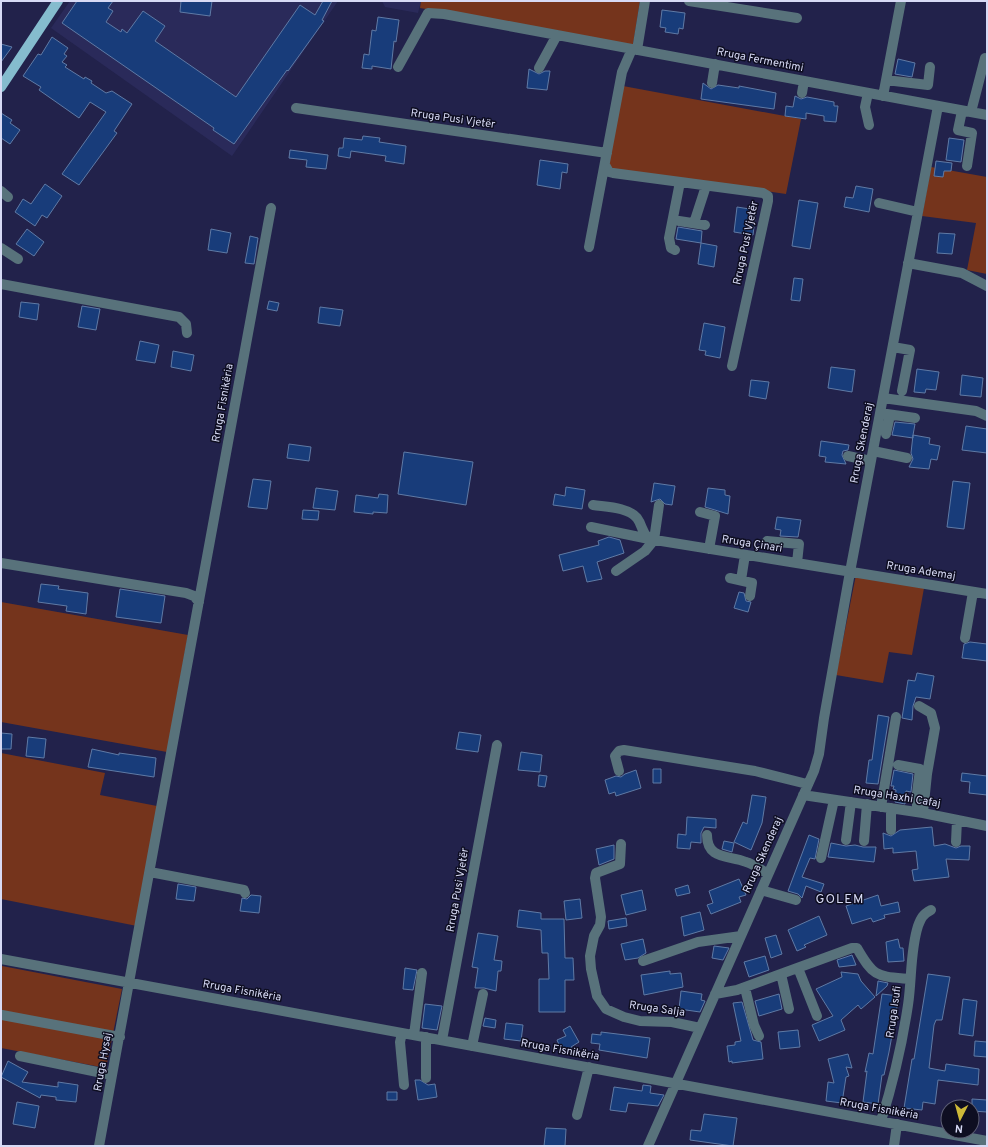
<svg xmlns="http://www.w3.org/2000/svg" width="988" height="1147" font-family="Overpass,sans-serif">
<rect width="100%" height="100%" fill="#22224b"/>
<path fill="#2a2a5a" d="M70,1H338L232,156L51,28Z
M382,1H421L418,13L385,7Z"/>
<path fill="#75341c" d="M421,1H640L633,45L420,8Z
M623,86L801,119L786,194L617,170L610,167L609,163Z
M931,167L987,177V274L967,270L976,223L922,216Z
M856,575L924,588L912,655L889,652L883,683L836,675Z
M1,602L188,635L167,752L1,722Z
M1,753L105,773L100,795L157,806L137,926L1,899Z
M2,966L122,989L106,1068L1,1048Z"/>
<path fill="#183c7a" stroke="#5f7aa5" d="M77,1H113L108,8L113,11L106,22L121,32L122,29L127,33L143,11L165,26L155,41L236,97L300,5L315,15L323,1H332L322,20L324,21L288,71L287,70L234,144L213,130L214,128L62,23Z
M181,1H212L210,16L180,12Z
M662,10L685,13L683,29L679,28L678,34L665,32L666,28L660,27Z
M378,17L399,20L396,42L394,41L391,69L372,66V69L362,68L364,54L369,55L372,30L376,31Z
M52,37L68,48L64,54L67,56L62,62L67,65L65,67L84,79L85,77L92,81L91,83L106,93L112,91L132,104L114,131L117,133L79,185L62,174L106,112L90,102L79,118L39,90L41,87L23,76L38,54L41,55Z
M1,44L12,47L1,62Z
M898,59L915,63L912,77L895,74Z
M529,69L539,74L545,71H550L547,90L527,88Z
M703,83L711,89L718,85L739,88V86L776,93L774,109L701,99Z
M795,96L801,99L807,97L834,102V106H838L836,122L824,121V116L806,113V119L785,116L786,106L793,107Z
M1,113L12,120L10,123L20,130L10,144L1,138Z
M363,136L380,138L379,142L406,146L404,164L385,161L386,156L351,151L350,158L338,156L339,148H343L344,138L362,140Z
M949,138L964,140L961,162L946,160Z
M290,150L328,155L326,169L306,167L307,160L289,158Z
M540,160L568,164L567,173L562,172L560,189L537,185Z
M936,161L952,163L951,171H944L943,177L934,176Z
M45,184L62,196L47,218L42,215L35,226L15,212L23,199L31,204Z
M856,186L873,189L869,212L844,207L846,197L853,198Z
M799,200L818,203L810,249L792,246Z
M737,207L756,210L753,235L734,232Z
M678,227L702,231L701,243L676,239Z
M27,229L44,242L34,256L16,244Z
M211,229L231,233L227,253L208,250Z
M939,233L955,234L952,254L937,253Z
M250,236L258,238L254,264L245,263Z
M701,243L717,246L714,267L698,264Z
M794,278L803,279L800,301L791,300Z
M269,301L279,303L277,311L267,309Z
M21,302L39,304L37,320L19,317Z
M82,306L100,309L96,330L78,327Z
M320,307L343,310L340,326L318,323Z
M704,323L725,327L720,358L705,355L706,351L699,350Z
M140,341L159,345L155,363L136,360Z
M173,351L194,355L191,371L171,367Z
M831,367L855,370L852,392L828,388Z
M917,369L939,372L936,390L926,389L925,393L914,392Z
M962,375L983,378L981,397L960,395Z
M751,380L769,382L766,399L749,396Z
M895,422L915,424L913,435L930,438L929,444L940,446L937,460L931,459L929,469L909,467L913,459L911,453L913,435V438L892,435Z
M966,426L987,429V453L962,450Z
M821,441L849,445L848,450L843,451L842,455L846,464L825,462L826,457L819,456Z
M289,444L311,447L309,461L287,458Z
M404,452L473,462L466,505L398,494Z
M253,479L271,481L267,509L248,507Z
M953,481L970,483L964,529L947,527Z
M654,483L675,486L672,505L665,504L660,499L651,502Z
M566,487L585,490L582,509L553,505L555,494L565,496Z
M316,488L338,491L335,510L313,508Z
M708,488L725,490V495L730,496L728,514L705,507Z
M379,494L388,495L387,513L373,512V514L354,512L356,495L378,498Z
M303,510L319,511L318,520L302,519Z
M777,517L801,520L798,537L780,536L781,530L775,529Z
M609,537L620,540L624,553L597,562L602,579L587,582L583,566L563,571L559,555L599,545L598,541Z
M41,584L59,586L58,589L88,593L86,614L66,611L67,606L38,602Z
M120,589L165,596L161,623L116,617Z
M739,592L744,593L746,601L751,602L748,612L734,608Z
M970,642L987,644V661L962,658L964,644Z
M917,673L934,676L930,699L916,697L913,706L912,720L902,718L908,680L915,681Z
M878,715L889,717L878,784L866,783L869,760H872Z
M459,732L481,735L478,752L456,749Z
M1,733L12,734L11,749H1Z
M28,737L46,739L44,758L26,756Z
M92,749L119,755V753L156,758L154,777L88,767Z
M521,752L542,755L540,772L518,770Z
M653,769H661V783H653Z
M636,770L641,788L616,796L615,792L609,794L605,780L616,776L621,777L625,774Z
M894,770L913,774L911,792L906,791L905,804L895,802L896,790L893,789L894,786H891Z
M962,773L987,776V795L969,793L970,782L961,781Z
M539,775L547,776L545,787L538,786Z
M752,795L766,797L762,823L751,850L734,842L743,822L747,824Z
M687,817L716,819V828L704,827L701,833V843L691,842L690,849L677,848L678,834L686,835Z
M932,827L934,846L945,844L956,848L961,846H970L969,860L946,859L949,877L914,881L912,870L918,869L916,851L893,853V848L884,849L883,833L891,836L900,830Z
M809,835L819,839L815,859L810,858L802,877L824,884L821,892L806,886L802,898L798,894L788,891Z
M724,841L734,843L732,852L722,849Z
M831,843L846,846L855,845L863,847H876L874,862L828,857Z
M614,845V859L599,865L596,849Z
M739,879L746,895L739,897L741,902L711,914L707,905L713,903L709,891Z
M178,884L196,887L194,901L176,899Z
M688,885L690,893L677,896L675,889Z
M642,890L646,910L626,915L621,895Z
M251,895L261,896L259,913L240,911L242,898L247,899Z
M878,895L881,906L898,902L900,912L884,915L885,918L873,922L871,918L852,924L846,906Z
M580,899L582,918L566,920L564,901Z
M519,910L541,913V919H564L565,958H573L574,980H565V1012H539V979H549L548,953H542L541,930L517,927Z
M700,912L704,930L684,936L681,917Z
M819,916L827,935L804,945L806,947L797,951L788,930Z
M626,918L627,926L609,929L608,921Z
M478,933L498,936L494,960L502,961L501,971H498L496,991L484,988H475L478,968L472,967Z
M776,935L782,954L771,958L765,938Z
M643,939L646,953L638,958L625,960L621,944Z
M898,939L900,948H903L904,961L888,962L886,942Z
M714,946L729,948L723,960L712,958Z
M852,955L856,965L839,967L837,960Z
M765,956L769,970L749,977L744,962Z
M405,968L417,970L413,990L403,989Z
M670,971V974L681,973L683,987L644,995L641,975Z
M841,972L858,974L861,981L875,997L861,1009L858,1005L841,1020L845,1030L819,1041L812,1025L833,1016L816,989L842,977Z
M928,974L950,977L942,1020H936L934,1025L929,1068L945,1071L946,1064L979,1069L978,1085L938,1080L935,1104L923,1102L922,1110L904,1108L912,1059H914Z
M878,981L888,983L887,986L876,996Z
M681,991L702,994L701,1000L705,1001L700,1012L679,1009Z
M779,994L782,1009L759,1016L755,1001Z
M882,994L899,996L889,1052L884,1075H882L878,1104L863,1102L867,1071L865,1072L869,1053L873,1054Z
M963,999L977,1001L973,1036L959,1034Z
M742,1002L753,1040L761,1042L763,1059L732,1063V1061L729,1062L727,1046L735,1045V1042L741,1041L733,1003Z
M425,1004L442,1006L437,1030L422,1028Z
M485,1018L496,1020L495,1028L483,1026Z
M506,1023L523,1025L521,1041L504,1039Z
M570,1026L579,1042L571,1047L572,1051L563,1054L557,1040L566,1036L563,1030Z
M798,1030L800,1047L780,1049L778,1032Z
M601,1032L650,1038L647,1058L599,1050L600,1044L591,1043L592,1034L601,1035Z
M975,1041L987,1042V1057L974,1056Z
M848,1054L852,1068L846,1067L849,1076L846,1077L842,1103L826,1101L828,1082L834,1083L828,1059Z
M8,1061L28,1072L22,1082L58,1087V1082L78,1085L76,1102L56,1100V1097L41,1095L40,1098L1,1077Z
M415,1080H420L428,1085L435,1084L437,1097L418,1100Z
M643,1085L651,1086L650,1093L664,1095L658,1106L628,1103L626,1112L610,1110L614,1087L642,1091Z
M387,1092H397V1100H387Z
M972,1099L987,1100V1112L972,1111Z
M17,1102L39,1106L35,1128L13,1124Z
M704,1114L737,1118L733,1146L690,1140L691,1130L701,1131Z
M546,1128L566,1129L565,1146H544Z"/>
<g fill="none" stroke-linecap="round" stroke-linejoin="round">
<path stroke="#58727b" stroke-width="10" d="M689,1L797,18
M637,50L645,1
M398,67L428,13L444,14L987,115
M539,68L557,35
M886,80L928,85L930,67
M712,83L715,64
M802,93L804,81
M868,93L865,107L869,125
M883,96L901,1
M296,108L607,153
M962,111L958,130L972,133L967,166
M971,112L985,58
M605,165L609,172L613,173L763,193L768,196V201L732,366
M1,191L8,197
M879,203L918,212
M679,221L705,225
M694,223L706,186
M589,247L622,72L632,49
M1,248L18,259
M675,250L671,248L669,238L680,182
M908,263L962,273L987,286
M1,284L179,317L186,324L187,333
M893,347L910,350L902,391
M883,398L976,411L987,416
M880,413L915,418
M886,434L890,415
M873,451L907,458
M848,456L871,461
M593,505C606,507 628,507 637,518C643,526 640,530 649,539
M700,512L715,516L709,549
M591,527L649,539L987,594
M767,541L799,544L797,563
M1,563L186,593L194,596L199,602
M616,571L645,551L654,540L659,505
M730,578L752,583L750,596
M741,580L745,555
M965,638L973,592
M919,706L931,713L935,728L927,774L923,813
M898,765L920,769L917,793V812
M619,771L615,756L619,751L624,750L755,771L807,784
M803,795L923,813L987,826
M881,807L896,717
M891,808V830
M707,835C707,860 729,855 746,862C754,864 761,870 768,874
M846,840L851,802
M864,841L867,804
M956,842L957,820
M621,844L620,864L596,873L595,878L601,917L600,925L594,936L590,956L591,969L597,996L606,1009L624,1017L640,1021L672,1022L700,1028
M821,858L834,800
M150,872L244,890L245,893
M761,890L796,900
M1,959L987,1141
M643,961L698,942L741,936
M798,968L817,1016
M781,974L789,1009
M745,988L754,1025L759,1036
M715,994L737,990L852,948H857C874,978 877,976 910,979
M2,1015L120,1037
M402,1033L400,1042L404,1085
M414,1035L422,973
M426,1037V1078
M442,1040L497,745
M472,1046L483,994
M20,1056L112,1075
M577,1115L589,1067
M881,1121C893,1083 902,1045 908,1005C912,979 910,951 918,926C921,918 923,914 931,910
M99,1146L271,208
M648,1146L814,771L819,754L824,718L850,572L938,106
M894,1146L897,1124"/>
<path stroke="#85bcce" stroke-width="10" d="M1,87L58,1"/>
</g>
<g text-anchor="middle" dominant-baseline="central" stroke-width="3" stroke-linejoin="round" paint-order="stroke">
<g font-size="11" fill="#d7daf5" stroke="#0e0e21">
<text transform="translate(760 60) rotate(11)">Rruga Fermentimi</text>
<text transform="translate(453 119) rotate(8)">Rruga Pusi Vjetër</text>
<text transform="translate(746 243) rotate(-78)">Rruga Pusi Vjetër</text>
<text transform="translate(223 403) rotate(-80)">Rruga Fisnikëria</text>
<text transform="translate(862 443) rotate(-79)">Rruga Skenderaj</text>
<text transform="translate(752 544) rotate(9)">Rruga Çinari</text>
<text transform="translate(921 571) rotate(9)">Rruga Ademaj</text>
<text transform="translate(897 797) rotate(9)">Rruga Haxhi Cafaj</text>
<text transform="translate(763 855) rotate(-66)">Rruga Skenderaj</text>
<text transform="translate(458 890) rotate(-80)">Rruga Pusi Vjetër</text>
<text transform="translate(242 991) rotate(10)">Rruga Fisnikëria</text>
<text transform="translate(657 1009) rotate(8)">Rruga Salja</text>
<text transform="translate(894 1012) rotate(-82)">Rruga Isufi</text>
<text transform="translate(560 1050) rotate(10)">Rruga Fisnikëria</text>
<text transform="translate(103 1062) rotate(-80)">Rruga Hysaj</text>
<text transform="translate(879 1109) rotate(10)">Rruga Fisnikëria</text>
</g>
<g font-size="13" letter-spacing="1" fill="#d7daf5" stroke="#0e0e21">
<text x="840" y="900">GOLEM</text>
</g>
</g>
<rect width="988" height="1147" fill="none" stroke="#d7daf5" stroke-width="4"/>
<g transform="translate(960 1119) rotate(186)"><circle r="19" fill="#0e0e21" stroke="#5e6076"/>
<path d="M0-3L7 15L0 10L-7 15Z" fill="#cdb938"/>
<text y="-6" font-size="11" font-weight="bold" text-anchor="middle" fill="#d7daf5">N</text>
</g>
</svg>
